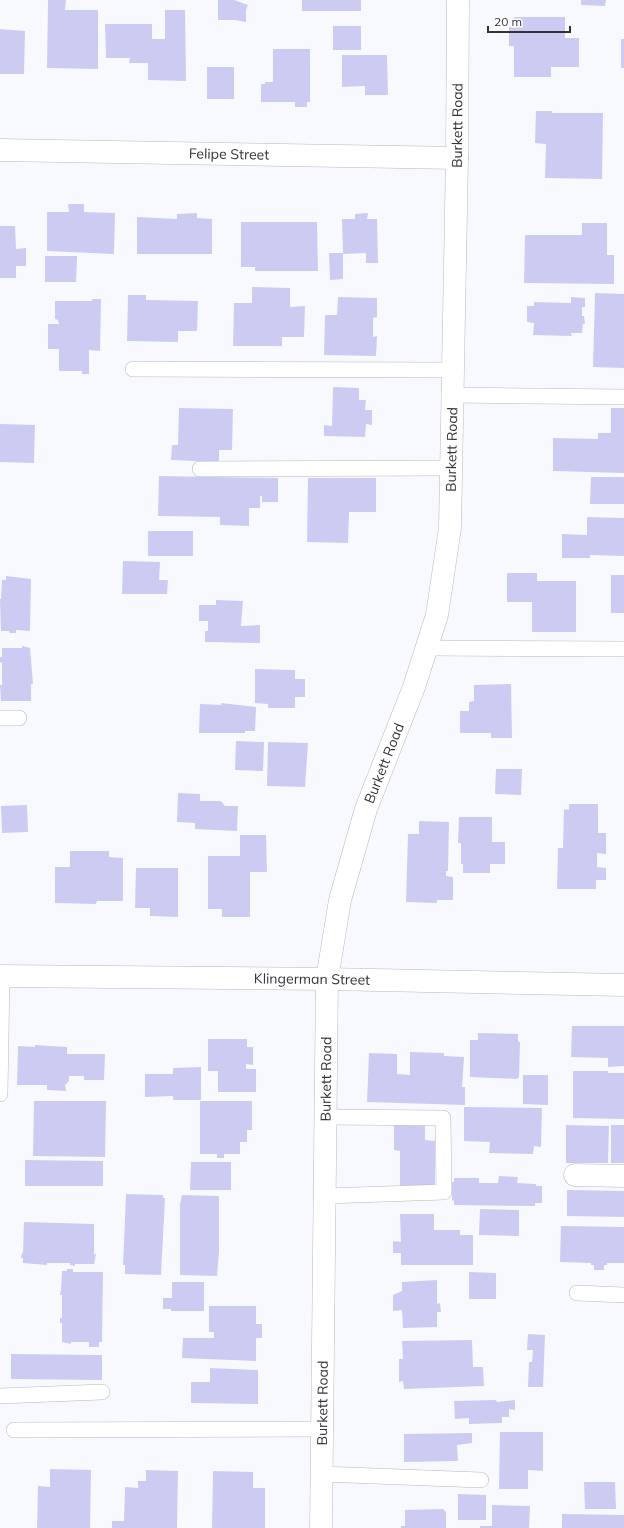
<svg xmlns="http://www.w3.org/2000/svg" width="624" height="1528" font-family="Mulish,sans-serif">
<rect width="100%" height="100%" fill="#f8f9fe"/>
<path fill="#ccccf2" d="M48,0H66L65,10H98V69L47,68Z
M218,0H234L248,5L246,10V22L235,20H218Z
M302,0H361V11H302Z
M581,0H606L605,6L581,5Z
M165,10H185L186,81L148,80V63H129L130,58H106L105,24H152V39H165Z
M514,17H565V38H579V67H551V77H514V46H509V27H514Z
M333,26H361V50H333Z
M0,29L25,31L24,74H0Z
M621,39H624V68H621Z
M273,49H310V102H307V107H295V102H261V84H265V82H273Z
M342,55H387L388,95H365V86L342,87Z
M207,67H234V99H207Z
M536,111H552V113H603L602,179L545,178L546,144L535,143Z
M68,204H84V212L115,213L114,254L47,251V212H69Z
M197,213V218L212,219V254H137V217L177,219V214Z
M368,213L367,219H377L378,263H366V253L343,254V279L330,280L329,253H343L342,219H355V214Z
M241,222H317L318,271H255V267H241Z
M582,223H607V255H614V284L524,283L525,235H582Z
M0,226H15L16,249L26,248V266H16V278H0Z
M45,256H77L76,282H45Z
M252,287L290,288V307L305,306L304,337H282V346H233L234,303H252Z
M595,293L624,294V368L593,367Z
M128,295H146V300L198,301L197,331H178V342L127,341Z
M338,297L377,298V317L373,318V337L377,336L376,356L324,355L325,315H337Z
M571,297L585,298V307H582V316H584L585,324H583L582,333H571L572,336L533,335L534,323L527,322V306H534V302L571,303Z
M92,299H101L100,351L89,350V374H82V371H59V349H48V324H59L58,320L55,319V301H92Z
M333,387L359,388V400H366L365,410H372V425L366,424L365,437L324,436V425L332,426Z
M179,408L233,409L232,450H219V462L171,460L172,445H178Z
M611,408H624V473L553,471V438L598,439V433H611Z
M0,424L35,425L34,463L0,462Z
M159,476L278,478V502H262V496H260V508H249V526L220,525V517L158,516Z
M591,477H624V504H590Z
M308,478H376V512H349L348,543L307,542Z
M587,517L624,518V556L590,555V558H562V534L587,535Z
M148,531H193V556H148Z
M123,561L160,562L159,580H168L167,594H122Z
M507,573H537V581H576V632H532V602H507Z
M611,575H624V613H611Z
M6,576L31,579L30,631L16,630V633H10L9,631H1L0,599H1L2,580H6Z
M216,600L243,601L241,626L260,625V643L205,642V631H208V621H199V605H216Z
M22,646L30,648L33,684H31V701H1L0,685H2V663L0,662V657H2V648H22Z
M255,669L295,670V679H305V697H295V708H268V704L255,703Z
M511,684L512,738H491V733H460V711H469V702L474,701V685Z
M221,703L256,707L255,731H245V733H199L200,704L221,705Z
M236,741L264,742L263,771L235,770Z
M268,742L308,743L305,787L267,786Z
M496,769H522L521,795L495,794Z
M178,793L200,794V801H221L225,806H238L237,831L195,829V823L177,822Z
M569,804H598V833H606V854L597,853V867L606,868V880H596V889H557L558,848H563L564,809L569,810Z
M27,805L28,832L2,833L1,806Z
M459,817H492V842H505V864H490V873H463V864H461V843H458Z
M419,821L449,822L448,871H446V876L453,877V900H437V903L406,902L408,834H419Z
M240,835H266L267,872H250V917H222V909H208V856H240Z
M70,851H109V857L123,858V901H97L96,904L55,903V867H70Z
M136,868H178V917L150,916V908H135Z
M572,1026H624V1066L608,1067V1058L571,1057Z
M478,1033L518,1034V1042H520L519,1077L517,1079L470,1077V1040H478Z
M208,1039H247V1047H253V1065L246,1064V1069H256V1092H218V1071H208Z
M35,1045L67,1047V1054H105L104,1080H84V1076H69V1081L65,1085L66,1091L47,1090V1085H17L18,1046L35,1047Z
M410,1052L444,1053V1056L464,1057L462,1087H465V1105L367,1102L369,1053L397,1054V1074L410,1075Z
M201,1067V1100H173V1096L145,1097V1074H173V1068Z
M573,1071H608V1073H624V1119L573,1118Z
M523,1075H548V1105L523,1104Z
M34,1101H106L105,1157L33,1156Z
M200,1101H252V1130H247V1142H240V1154H224V1158H217V1154H200Z
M464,1107L542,1108L541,1147L534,1146L533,1154L489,1153L490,1142L464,1141Z
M394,1124H425V1140L435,1141V1187L400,1186V1151L394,1150Z
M566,1125L609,1126L608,1163H566Z
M611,1125H624V1163H611Z
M25,1160L103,1161V1186H25Z
M191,1162H231V1190H190Z
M499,1176L518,1177L517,1183L536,1184V1186H542V1203H535V1206L454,1205V1200L452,1201V1182H454V1178H479V1183H498Z
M567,1190L624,1191V1217L567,1216Z
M126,1194L163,1195V1198H165L161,1275L125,1274V1265H123Z
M182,1195L219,1196V1252L217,1276L180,1275V1204Z
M480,1209L519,1210V1236L479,1235Z
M400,1214H434V1230H460V1235H473V1265H401V1253H393V1241L401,1242Z
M24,1222L94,1224V1254H96L94,1264H75V1266L70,1265V1263H47V1265L23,1263V1258H21L22,1253H23Z
M561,1226L624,1227V1263H607V1265H604V1270H594V1265H591V1263L560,1262Z
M67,1269H73V1272H103L102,1342H99V1347H89V1342H71V1344L62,1342V1323H60V1318H62V1295H60L61,1289L62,1271H67Z
M469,1272L496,1273V1299H469Z
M437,1280V1304L440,1303L441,1312H437V1327L403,1328L402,1310L393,1311V1295L402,1291V1282Z
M172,1282H204V1311H171V1309H163V1298H172Z
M209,1306H256V1324H262V1338H256V1361L182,1358L183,1338H214V1332H209Z
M528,1334L545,1335L543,1387H528L529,1362H532L533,1350H527Z
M472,1340L473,1367H483L484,1386L404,1389L403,1381L399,1382V1359H403L402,1341Z
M11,1354L102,1355V1380L11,1379Z
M210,1368L258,1370V1404L191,1403V1382H210Z
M496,1400L497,1402L515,1400V1410L509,1409V1417H502V1423L469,1424V1418L455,1419L454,1401Z
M500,1432H543V1471L528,1470V1489H499Z
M472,1433V1443L457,1445L458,1461L404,1462V1434Z
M50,1469L91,1470L90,1528H37L38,1486L50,1487Z
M146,1470L178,1471L177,1528H112V1521H124L125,1487L138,1488V1481H146Z
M213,1471L253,1472V1488H265V1528H212Z
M584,1482H615L616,1509H585Z
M458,1494L486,1495V1520H458Z
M492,1505L530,1506L529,1528H480V1526H492Z
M443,1509L446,1512V1528H401V1526H405V1510Z
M562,1514L624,1515V1528H562Z"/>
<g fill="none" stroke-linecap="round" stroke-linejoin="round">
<defs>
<path id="lane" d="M133,369L453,370
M452,395L624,397
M200,469L451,468
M427,648L624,649
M0,718H19
M0,1094L2,976
M325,1196L444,1192L443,1118L326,1117
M577,1293L624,1295
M0,1396L102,1392
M14,1430L322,1429
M321,1474L481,1480"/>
<g id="street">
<path id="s1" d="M0,150L457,158"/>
<path id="s2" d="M0,976L327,979L624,985"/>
<path d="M575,1175L624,1176"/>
<path id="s3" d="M321,1528L327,979L340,900L366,809L414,687L437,615L450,528L457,158L458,0"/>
</g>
</defs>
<use href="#lane" stroke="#b8b9c0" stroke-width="16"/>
<use href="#street" stroke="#b8b9c0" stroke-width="23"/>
<use href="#lane" stroke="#fff" stroke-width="15"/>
<use href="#street" stroke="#fff" stroke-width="22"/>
</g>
<g text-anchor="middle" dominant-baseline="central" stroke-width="3.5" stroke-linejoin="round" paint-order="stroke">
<g font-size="14" fill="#333336" stroke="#fff">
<text stroke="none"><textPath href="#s3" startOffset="1421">Burkett Road</textPath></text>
<text stroke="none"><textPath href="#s1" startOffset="229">Felipe Street</textPath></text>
<text stroke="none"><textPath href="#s3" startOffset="1097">Burkett Road</textPath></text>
<text stroke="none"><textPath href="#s3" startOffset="773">Burkett Road</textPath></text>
<text stroke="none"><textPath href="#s2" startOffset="312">Klingerman Street</textPath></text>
<text stroke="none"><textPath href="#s3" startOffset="449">Burkett Road</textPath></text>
<text stroke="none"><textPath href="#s3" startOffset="125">Burkett Road</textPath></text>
</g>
</g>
<path d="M488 26v6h82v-6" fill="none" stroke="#333336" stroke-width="2"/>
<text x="494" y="26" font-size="12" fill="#333336" stroke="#ffffff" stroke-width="3" paint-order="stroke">20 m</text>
</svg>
